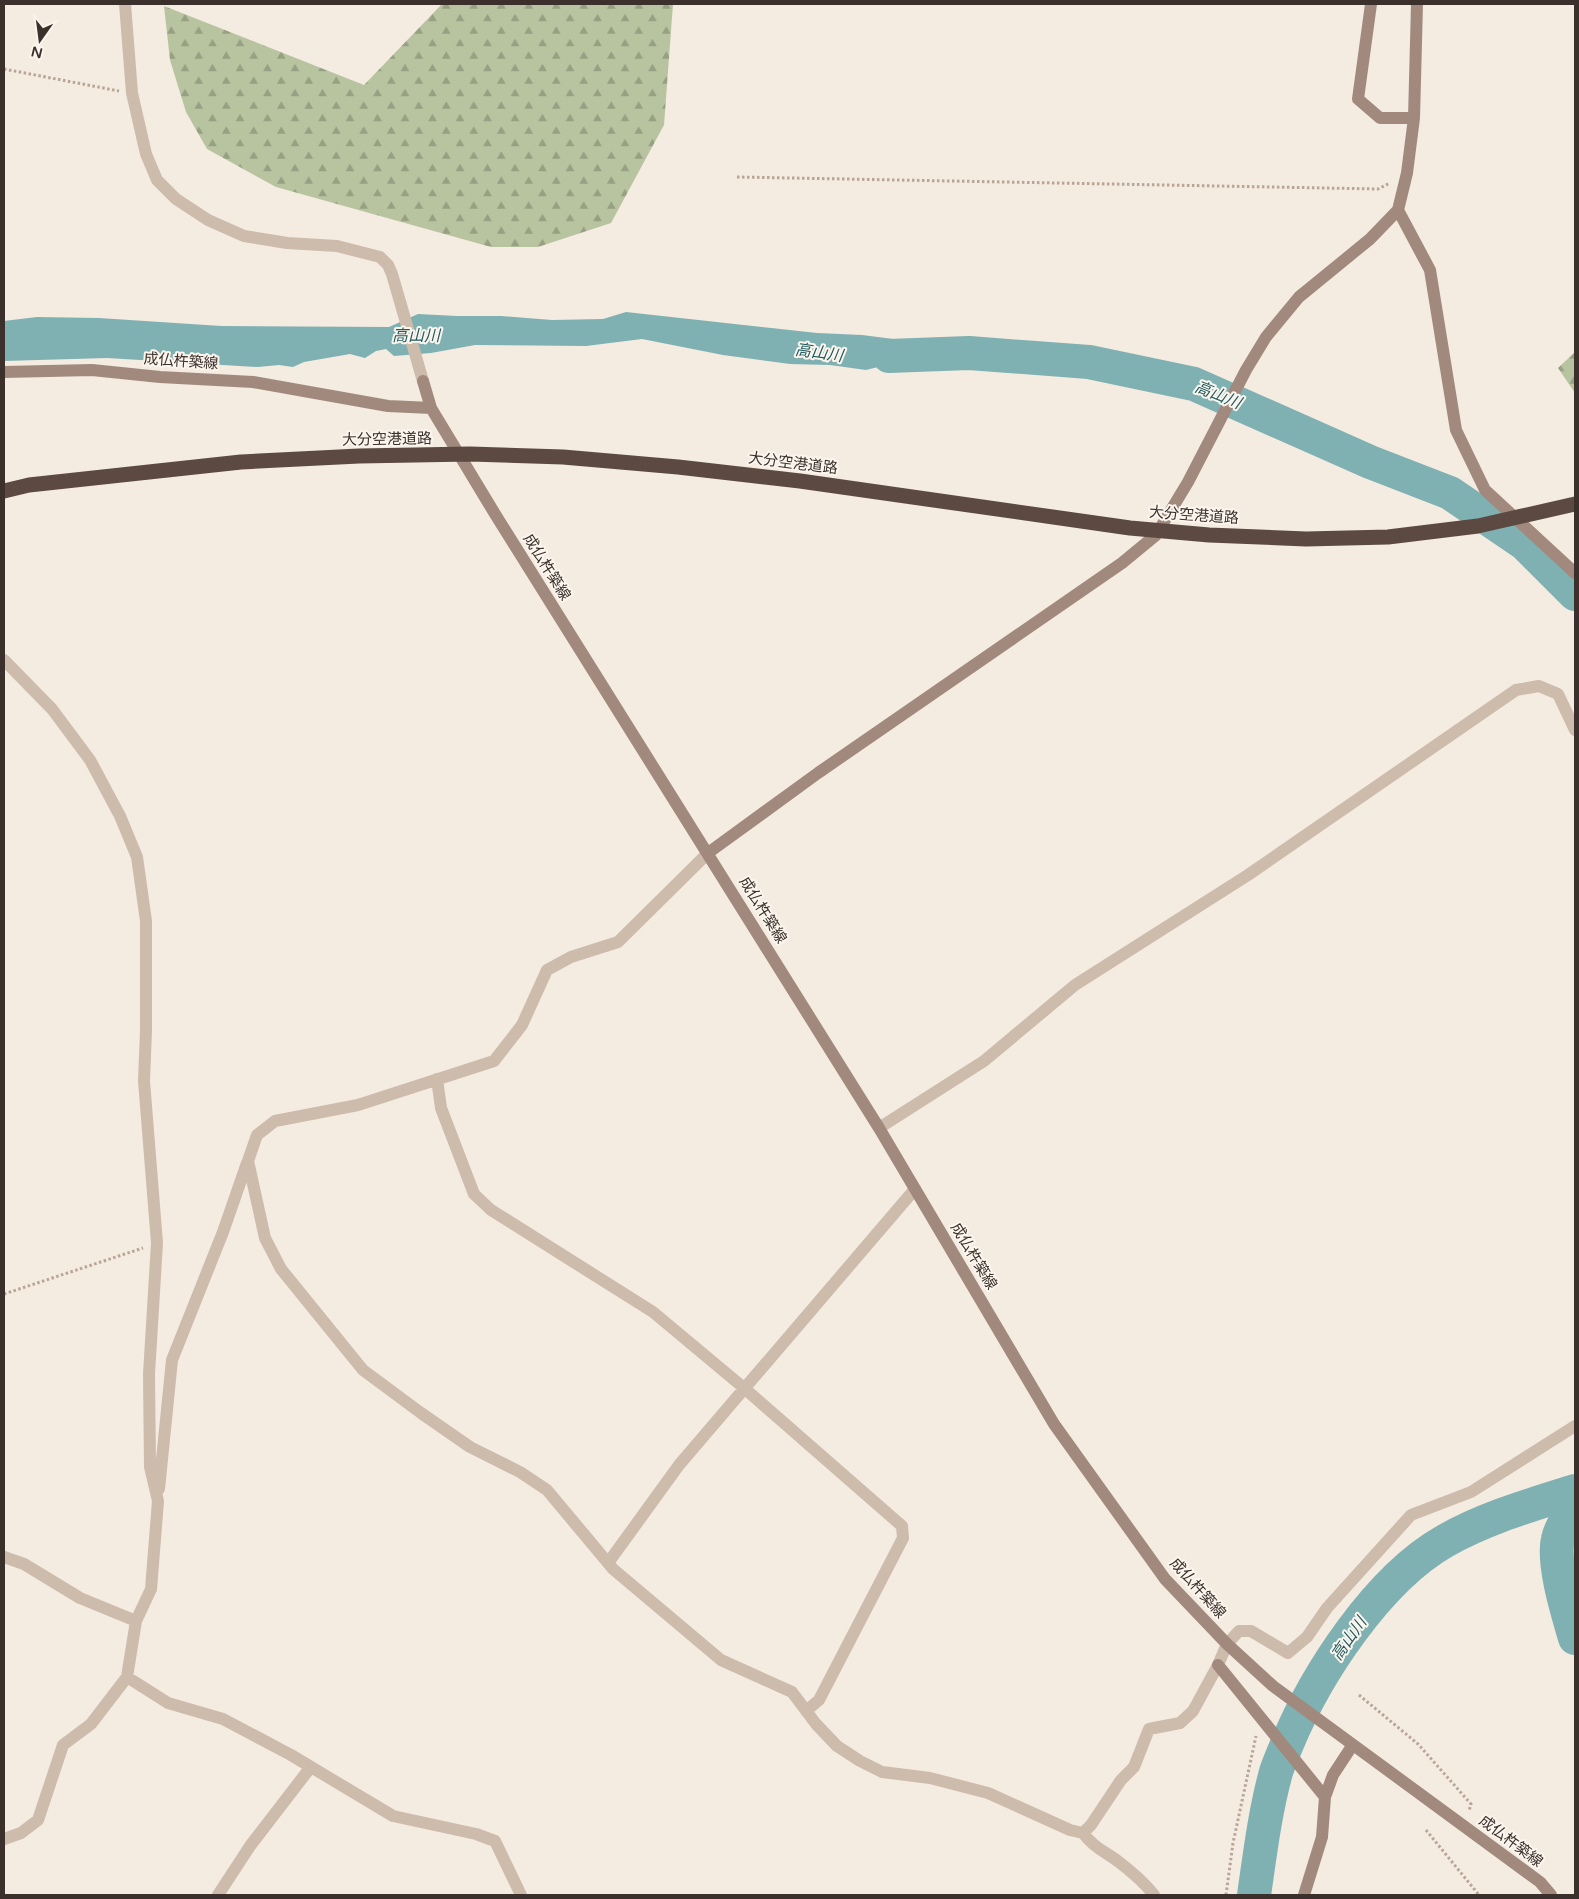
<svg xmlns="http://www.w3.org/2000/svg" width="1579" height="1899" font-family="'Varela Round','Noto Sans JP',sans-serif">
<defs>
<pattern id="forest-firs" width="22" height="20" patternUnits="userSpaceOnUse" patternTransform="scale(1.25)"><rect width="22" height="20" fill="#b8c4a0"/><path d="M5 1l3.5 6h-7zM16 11l3.5 6h-7z" fill="#97a083"/></pattern>
</defs>
<rect width="100%" height="100%" fill="#f4ebe1"/>
<path fill="url(#forest-firs)" d="M442,4H673L664,125L611,223L538,247H491L276,187L207,149L186,112L170,60L164,6L364,85Z
M1575,352V393L1558,368Z"/>
<path fill="#7fb0b2" d="M626,312L817,333L862,335L917,342L957,352L925,355L866,370L830,365L790,364L723,355L642,339L586,346L475,345L431,353L394,356L386,349L376,351L365,358L350,354L304,362L293,367L279,365L258,367L107,358L4,361V321L37,317L99,318L221,326L389,327L418,314L457,316H501L552,320L603,319Z"/>
<g fill="none" stroke-linecap="round" stroke-linejoin="round">
<path stroke="#7fb0b2" stroke-width="34" d="M889,356L969,353L1089,362L1194,384L1370,462L1450,493L1525,544L1575,594
M1575,1505C1570,1515 1560,1528 1558,1539C1552,1563 1568,1614 1575,1638
M1254,1895C1260,1854 1265,1812 1276,1772C1279,1763 1283,1754 1287,1744C1316,1674 1378,1579 1445,1541C1485,1518 1531,1505 1575,1491"/>
<path stroke="#b9a596" stroke-width="3" stroke-dasharray="2.5 2.5" stroke-linecap="butt" d="M4,69L119,91
M737,177L1378,189L1390,183
M4,1294L143,1248
M1359,1695L1418,1744L1471,1804L1469,1811
M1426,1830L1479,1895
M1226,1895L1233,1843L1256,1736"/>
<path stroke="#cdbbac" stroke-width="12" d="M125,4L132,93L146,154L157,180L176,199L208,220L244,236L287,243L337,246L380,257L388,265L392,274L423,381
M4,660L52,709L90,760L120,816L137,857L146,921V1030L144,1081L157,1243L149,1374L150,1467L158,1501L151,1589L136,1621L127,1677L91,1724L63,1745L38,1820L21,1833L4,1839
M708,853L618,942L571,957L547,970L522,1025L494,1061L358,1105L275,1121L257,1135L248,1161L265,1238L281,1269L363,1370L421,1413L470,1447L520,1472L547,1490L613,1569L721,1660L792,1692L816,1724L837,1746L860,1761L882,1772L930,1778L988,1793L1070,1830L1083,1833L1091,1825L1121,1780L1134,1767L1149,1729L1180,1723L1193,1711L1218,1665L1227,1644L1239,1631H1251L1288,1653L1307,1637L1327,1608L1411,1515L1471,1492L1575,1426
M437,1079L441,1108L474,1194L491,1210L653,1312L744,1388L902,1526L903,1538L819,1700L806,1711
M879,1128L984,1061L1075,985L1248,875L1516,690L1539,686L1558,694L1575,730
M159,1489L172,1360L223,1232L247,1163
M4,1557L24,1564L80,1598L136,1621
M608,1563L679,1465L915,1189
M127,1677L168,1703L223,1719L291,1755L393,1816L476,1834L495,1841L521,1895
M1083,1833C1093,1847 1106,1852 1119,1862C1132,1872 1144,1882 1154,1895
M218,1895L250,1846L310,1768"/>
<path stroke="#a18a7d" stroke-width="12" d="M1371,4L1358,99L1380,118H1414
M1398,210L1430,270L1456,430L1485,490L1575,573
M4,372L92,370L160,377L253,382L388,406L431,408
M423,381L431,408L495,514L879,1128L1054,1424L1165,1579L1227,1644L1273,1686L1540,1882L1551,1895
M708,853L818,773L1122,563L1156,535L1188,482L1246,370L1266,337L1299,297L1370,239L1398,210L1407,173L1414,118L1417,4
M1218,1665L1325,1797
M1304,1895L1322,1837L1325,1797L1333,1775L1352,1746"/>
<path stroke="#5c4a42" stroke-width="15" d="M4,491L29,485L241,462L359,456L470,454L563,457L678,467L800,481L1130,528L1209,535L1306,539L1388,537L1478,526L1575,504"/>
</g>
<g text-anchor="middle" dominant-baseline="central" stroke-width="4" stroke-linejoin="round" paint-order="stroke">
<g font-size="15" fill="#3b302b" stroke="#fbf5ee">
<text transform="translate(181 361) rotate(4)">成仏杵築線</text>
<text transform="translate(387 439) rotate(-1)">大分空港道路</text>
<text transform="translate(793 463) rotate(7)">大分空港道路</text>
<text transform="translate(1194 515) rotate(4)">大分空港道路</text>
<text transform="translate(547 567) rotate(58)">成仏杵築線</text>
<text transform="translate(763 910) rotate(58)">成仏杵築線</text>
<text transform="translate(974 1256) rotate(59)">成仏杵築線</text>
<text transform="translate(1198 1588) rotate(48)">成仏杵築線</text>
<text transform="translate(1511 1841) rotate(37)">成仏杵築線</text>
</g>
<g font-size="16" font-style="italic" fill="#1f5a5e" stroke="#fbf5ee">
<text x="416" y="336">高山川</text>
<text transform="translate(819 353) rotate(8)">高山川</text>
<text transform="translate(1218 395) rotate(22)">高山川</text>
<text transform="translate(1349 1639) rotate(-55)">高山川</text>
</g>
</g>
<rect width="1579" height="1899" fill="none" stroke="#3b302b" stroke-width="10"/>
<g transform="translate(40 40) rotate(194)" stroke="#fbf5ee" stroke-width="4" paint-order="stroke">
<path d="M0-4L9 19L0 12L-9 19Z" fill="#3b302b"/>
<text y="-8" font-size="14" font-weight="bold" text-anchor="middle" fill="#3b302b">N</text>
</g>
</svg>
